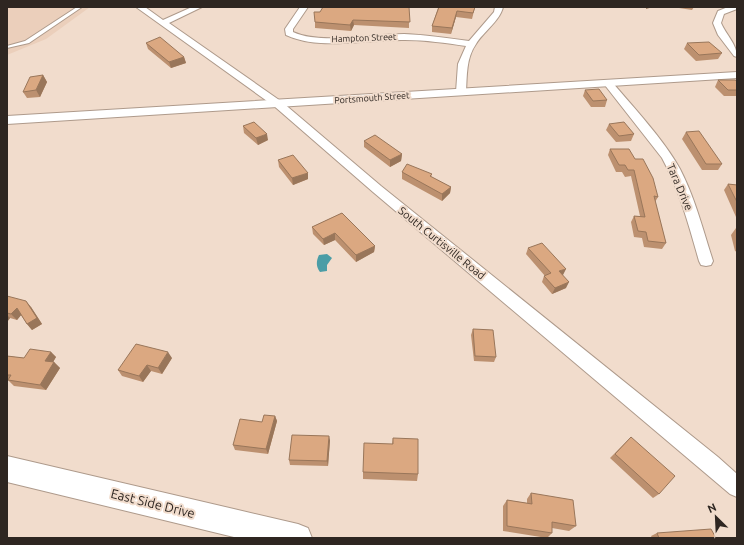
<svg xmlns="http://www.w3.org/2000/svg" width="744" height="545" font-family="Ubuntu,sans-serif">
<rect width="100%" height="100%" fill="#f1dccc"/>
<path fill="#ebcfbb" d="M7,7H90L46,39L7,55Z"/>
<path fill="#4b9da6" d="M327,254L332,258L327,265V271L320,272C316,267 316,261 319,255Z"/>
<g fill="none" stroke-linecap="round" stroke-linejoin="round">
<defs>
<path id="service" d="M77,7H82L29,43L7,48V46L25,41Z"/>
<path id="minor" d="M136,7H145L163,20L192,7H202L169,23L282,102L381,186L718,457L737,474V497L730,494L373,192L274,106Z
M300,7H308L293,29V32C321,45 373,34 404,34C426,35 447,38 469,41L494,12L495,7H503C500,21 483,32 476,44C466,58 467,76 466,92L461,95L456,92L458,64L466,46C446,43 425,40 405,40C368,39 320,51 286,35L285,29Z
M728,7H737V9L724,14L721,23C726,35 737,44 737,57L734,56L718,35L713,23L718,11Z
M609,81L612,82C634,108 664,140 680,169C695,198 703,230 713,261L711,265L706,266L701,265L699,261C689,226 680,191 662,158L604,84Z"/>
<path id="tertiary" d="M737,72V78L7,124V116Z"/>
<path id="secondary" d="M7,456L298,524L308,528L312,538H238L7,482Z"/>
</defs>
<use href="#service" stroke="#ae9a8b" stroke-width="2"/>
<use href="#minor" stroke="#ae9a8b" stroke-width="2"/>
<use href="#tertiary" stroke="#ae9a8b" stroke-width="2"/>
<use href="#secondary" stroke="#ae9a8b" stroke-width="2"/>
<use href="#service" fill="#fff" fill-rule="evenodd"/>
<use href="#minor" fill="#fff" fill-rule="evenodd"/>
<use href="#tertiary" fill="#fff" fill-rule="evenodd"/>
<use href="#secondary" fill="#fff" fill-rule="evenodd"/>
</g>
<path fill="#bc906f" d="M323,7H413H409V28L354,25L351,31L315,28V22Z
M426,7H475L472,19L456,17L451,34L432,32V26L438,8Z
M679,7H694L692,10L679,8Z
M146,43L184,57L186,63L171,68L148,49Z
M687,43L722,53L718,59L696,61L684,49Z
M43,75L47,82L40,97L27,98L23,92Z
M718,80L737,81V96H724L715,87Z
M585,90L607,100L605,107H591L583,96Z
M609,124L634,134L631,141L616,142L606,130Z
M243,126L268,140L258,145L244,133Z
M686,132L722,164L718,170H702L682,139Z
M364,141L402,154L401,161L390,167L364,147Z
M610,149L635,159L658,197L655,202L666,243L662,249L644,247L642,238L634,237L631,222L634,216H640L631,176L625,177L622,172H616L608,155Z
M278,160L308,179L293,185L279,167Z
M402,172L432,174L431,177L451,187L450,193L442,201L402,179Z
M728,184L737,185V217H736L724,190Z
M342,213L375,246L374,252L356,262L335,240L324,245L313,234L312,227Z
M736,228L737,229V252L735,251L731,235Z
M528,248L563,275H562L566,288L552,294L542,282L544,276H545L526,254Z
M7,296L31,307L42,324L32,330L27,324L21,315L17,320L10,318L7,322Z
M473,329L496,357L494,362L474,361L471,335Z
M51,352L56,357L53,362H54L60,368L46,390L14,386L8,380H9L7,379V356L24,358Z
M172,358L162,374L151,371L143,382L122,376L118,370Z
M275,416L277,421L268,454L235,450L233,445L262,422Z
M631,437L659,494L653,498L610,458Z
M393,438L418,474L417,481L363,479V472L392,444Z
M330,440L328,466L290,465L289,460Z
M531,493L576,526L569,531L552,528V533L547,538L503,531V506L507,500L527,503V499Z
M657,533L716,538H652L651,536Z"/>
<path fill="#99765a" d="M646,7H653L646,9Z
M457,11L456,17L451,34L452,28Z
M353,20L354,25L351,31L350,25Z
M184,57L186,63L171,68L169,62Z
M43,75L47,82L40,97L36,90Z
M267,134L268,140L258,145L256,138Z
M402,154L401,161L390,167V160Z
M308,173V179L293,185L292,178Z
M451,187L450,193L442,201V194Z
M335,233V240L324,245L323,239Z
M375,246L374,252L356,262V255Z
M566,269L563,275L556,278L559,271Z
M569,282L566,288L552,294L555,288Z
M26,301L31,307L42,324L32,330L27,324Z
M17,308L22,314L17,320L11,314Z
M7,315L10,318L7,322Z
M51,352L56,357L50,367L45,361Z
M168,352L172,358L162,374L158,368Z
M54,362L60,368L46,390L40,385Z
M147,365L151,371L143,382L139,376Z
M275,416L277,421L268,454L266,449Z
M329,436L330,440L328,466L327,461Z"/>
<path fill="#dba881" stroke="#99765a" d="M323,7H409L410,22L353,20L350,25L315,22L314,12H320Z
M439,7H475L473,13L457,11L452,28L432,26Z
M160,37L184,57L169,62L146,43Z
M709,42L722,53L699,55L687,43Z
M43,75L36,90L23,92L30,77Z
M718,80H735L737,81V90H728Z
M599,89L607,100L593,101L585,90Z
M254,122L267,134L256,138L243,126Z
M624,122L634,134L619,136L609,124Z
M699,131L722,164H706L686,132Z
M375,135L402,154L390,160L364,141Z
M610,149H629L635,159H643L653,178L658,197L654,196L666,243L648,241L646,232L638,231L634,216L645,217L634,170H628L625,165H619Z
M293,155L308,173L292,178L278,160Z
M407,164L432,174L430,176L451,187L442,194L402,172Z
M728,184L737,185V202Z
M342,213L375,246L356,255L335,233L323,239L312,227Z
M542,243L566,269L559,271L569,282L555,288L544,276L551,273L528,248Z
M7,296L26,301L37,318L27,324L17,308L11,314L7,313Z
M473,329L493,330L496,357L475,356Z
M136,344L168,352L158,368L147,365L139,376L118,370Z
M30,349L51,352L45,361L54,362L40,385L8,380L11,375H7V356L24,358Z
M264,415L275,416L266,449L233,445L240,419L262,422Z
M292,435L329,436L327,461L289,460Z
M631,437L675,476L659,494L615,454Z
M393,438L418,439V474L363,472L364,443L393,444Z
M531,493L573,500L576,526L552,522V533L507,526V500L532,504Z
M711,529L716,538H659L657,533Z"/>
<g text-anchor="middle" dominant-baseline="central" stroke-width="4" stroke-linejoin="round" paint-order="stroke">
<g font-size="9" fill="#2e2621" stroke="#f1dccc">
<text transform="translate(364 38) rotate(-2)">Hampton Street</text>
<text transform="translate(372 98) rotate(-4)">Portsmouth Street</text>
</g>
<g font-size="11" fill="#2e2621" stroke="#f1dccc">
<text transform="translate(680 187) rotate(67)">Tara Drive</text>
<text transform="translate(442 243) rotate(39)">South Curtisville Road</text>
</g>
<g font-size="13" fill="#2e2621" stroke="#f1dccc">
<text transform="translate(153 503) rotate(14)">East Side Drive</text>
</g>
</g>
<rect width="744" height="545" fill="none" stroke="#2e2621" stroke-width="16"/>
<g transform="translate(716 517) rotate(336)" stroke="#f1dccc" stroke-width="3" paint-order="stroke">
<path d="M0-3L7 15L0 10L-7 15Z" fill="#2e2621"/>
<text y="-6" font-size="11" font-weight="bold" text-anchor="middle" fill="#2e2621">N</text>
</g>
</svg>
